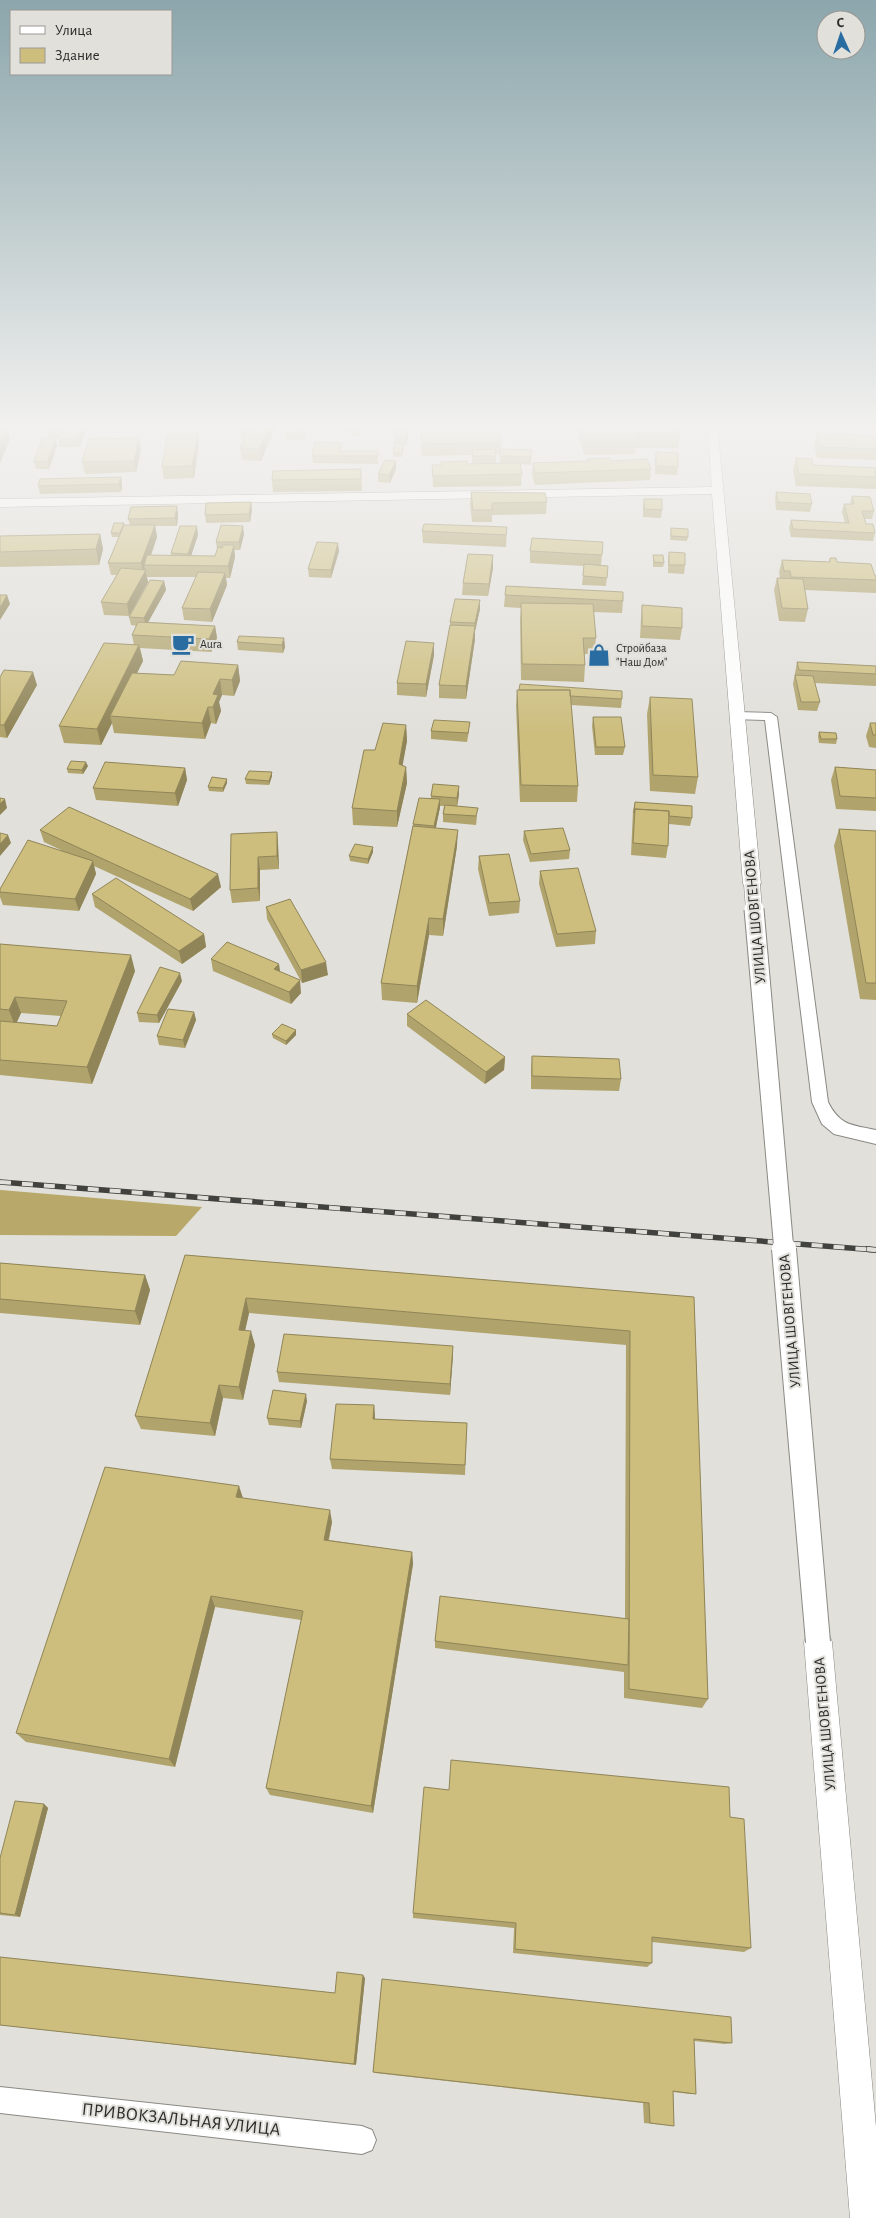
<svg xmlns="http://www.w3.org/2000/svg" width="876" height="2218" font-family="'Alegreya Sans',sans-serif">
<rect width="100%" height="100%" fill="#e1e0db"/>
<path fill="#b8a96a" d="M0,1190H1L202,1207L176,1236L0,1235Z"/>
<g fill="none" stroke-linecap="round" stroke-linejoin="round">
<defs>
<path id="minor" d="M737,712L771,713L777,717L828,1102C840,1126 852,1125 876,1130V1144L834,1134L822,1124L812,1102L765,720L733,719L731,716Z
M0,2087L362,2126L372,2130L376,2140L372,2150L362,2154L0,2113Z"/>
<path id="tertiary" d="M707,424H717L761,884L758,888L752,890L746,888L743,884L712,494L0,507V499L712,487Z
M818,1628L828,1632L832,1642L876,2127V2218H850L804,1642L808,1632Z"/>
</defs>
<use href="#minor" stroke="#8a8984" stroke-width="2"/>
<use href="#tertiary" stroke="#8a8984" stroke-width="1"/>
<use href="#minor" fill="#fff" fill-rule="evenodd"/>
<use href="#tertiary" fill="#fff" fill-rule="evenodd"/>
<defs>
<path id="rail-far1" d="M0,1182L876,1250"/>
<path id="rail" d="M867,1249L876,1250"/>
</defs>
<use href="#rail-far1" stroke="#41413e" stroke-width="5.5"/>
<use href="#rail" stroke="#41413e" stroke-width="6"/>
<use href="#rail-far1" stroke="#e1e0db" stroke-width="4" stroke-dasharray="11" stroke-linecap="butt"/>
<use href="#rail" stroke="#e1e0db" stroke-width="4.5" stroke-dasharray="14" stroke-linecap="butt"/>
<defs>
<path id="tertiary-bridge-far2" d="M752,884L754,910"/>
<path id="tertiary-bridge-far1" d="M754,909L784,1251"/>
<path id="tertiary-bridge" d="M784,1249L818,1642"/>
</defs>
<use href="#tertiary-bridge-far2" stroke="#8a8984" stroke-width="17" stroke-linecap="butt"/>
<use href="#tertiary-bridge-far1" stroke="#8a8984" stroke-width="21" stroke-linecap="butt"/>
<use href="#tertiary-bridge" stroke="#8a8984" stroke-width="26" stroke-linecap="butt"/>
<use href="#tertiary-bridge-far2" stroke="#fff" stroke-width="16"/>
<use href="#tertiary-bridge-far1" stroke="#fff" stroke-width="19"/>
<use href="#tertiary-bridge" stroke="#fff" stroke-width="24"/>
</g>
<path fill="#b0a36c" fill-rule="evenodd" d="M63,424H90L88,427H85L86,430L80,447H59L58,438H49L48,434L63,425Z
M171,424H212L211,426Z
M277,424L261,461L242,460L240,448L245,439H241L240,427Z
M293,424H307L306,427V432L304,440H286L285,432Z
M393,424H409L407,445H404L402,457H393L395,427H393Z
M579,424H677L680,433L678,448H636L635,454L584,455L578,434Z
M420,427L501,443V449L532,450L531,465L520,464L522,474L521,486L433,487L432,465L472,464V455L422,456ZM496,454H500V463H496Z
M342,428L363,429L361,436H352V433L342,432Z
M817,433L876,436V460L817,458L814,445Z
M55,438L57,446L49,469H36L34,462Z
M199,443L194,478L164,479L162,467Z
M141,450L136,472L85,474L82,462Z
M341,451H378V464L313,463L312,456Z
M656,452L678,467L677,475L655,474V460Z
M796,458L813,465L876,468V489L796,486L793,470Z
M587,459L611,461L651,469L650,480L535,485L532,475L533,463L587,461Z
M396,461V469L390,483L378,482V474Z
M361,469L362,491L273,492L272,480Z
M121,477L122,485L121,492L40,494L38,486Z
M471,492L547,502L546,514L492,515V522H472L470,504Z
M776,492L812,504L810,512L776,510L775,500Z
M852,496L874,511L872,519H865L866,524L875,533L873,541L791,537L789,528L791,520L845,523L842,512L844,504H850Z
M644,499L662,510L661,518L643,517V507Z
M251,502L252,510L250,522L206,523L205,515Z
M178,514L177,526H155L157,537L151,556H171V553L198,535L191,556H215L217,549L216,542L244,534L240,550H234L235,557L230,578H226L227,585L212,622L184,620L182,608L196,577H147L148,582L129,616L104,615L101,602L117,575H111L108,563L119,537H112L111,533L130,525L128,519Z
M507,527L506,547L423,543L422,531Z
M671,528L688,537L687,541L670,540Z
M100,534L103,549L99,565L0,567V536Z
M339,551L331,578L309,577L308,569Z
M530,551L602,555L601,565L608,566L606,586L582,585L584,566L530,563Z
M669,552L685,565L684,574L668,573V560Z
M493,555V568L488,596L462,595L463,583Z
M653,555L664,563L663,567H653Z
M830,558L837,562L876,576V593L805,590L808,609L805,622L779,621L774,590L777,578H780L779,572L782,560L829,562Z
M164,581L166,590L148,622L215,626L217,638L211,652L140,648L143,661L137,673L174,675L238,665L240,681L234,696L222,695L219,702L221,711L216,724L211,723L205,739L114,733L112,723L101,745L64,743L59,726L134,645L132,635L137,626L131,625L129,617Z
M505,595L623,601L622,613L593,612L596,638L594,654H585V665L584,682L521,680L520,619L521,608L504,607Z
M642,605L682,628L680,640L640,638L641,618Z
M480,609L475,631V639L466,699L439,698V685L450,628V622Z
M284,638L285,647L283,653L238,650L237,642Z
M434,643V655L426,697L397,695V683Z
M797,662L876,666V686L815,683L820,702L817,711L798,710L793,684Z
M0,677L37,685L7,738L0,737Z
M517,690L622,699L621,708L571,705L578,786L577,802H520L516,706Z
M650,697L698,777L695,794L650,791L647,714Z
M593,717L625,747L623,755H595L592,726Z
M870,723H876V748L869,747L866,736Z
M406,725L407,741L402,765L406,767L407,783L397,827L353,825L352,808L375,750Z
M431,731H469L467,742L431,739Z
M819,732L837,739L836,744L819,743L818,736Z
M88,766L83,774L68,773L67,769Z
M835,767L876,770V811L836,809L831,780Z
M185,768L187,780L178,806L96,800L93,788Z
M272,776L269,785L246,784L245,779Z
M227,783L223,792L209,791L208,787Z
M459,794L457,806L477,816L476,825L443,822V814L444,806H440L436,828L457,846L443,936L429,935L417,1003L382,1000L381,983L413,824L431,799V796Z
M635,802L692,818L690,826L669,824L668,846L666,858L631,855L633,810Z
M839,829L876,831V1000L860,999L834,846Z
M40,830L221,887L193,911L94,866L96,874L79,911L3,905L0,897V889L61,850L44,842Z
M524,831L570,850L569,859L530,862L523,840Z
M277,832L278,844L279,869L260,870V901L232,903L230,890Z
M373,847V852L368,864L350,861L349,856Z
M479,856L520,901L519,913L489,916L478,869Z
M540,871L596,931L595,944L556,947L539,884Z
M92,894L204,934L206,947L182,964L95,907Z
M266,907L328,975L302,983L267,919Z
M0,944L135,971L92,1084L0,1075ZM21,1013L61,1016L57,1026L17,1022Z
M211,959L280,972L301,993L291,1004L213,971Z
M182,981L159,1023L139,1022L137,1013Z
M194,1012L196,1020L185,1048L159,1045L157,1036Z
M407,1014L505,1057L504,1070L485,1084L407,1026Z
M296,1030V1035L286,1045L273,1038L272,1034Z
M532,1056L621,1079L619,1091L531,1089V1069Z
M185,1255L694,1297L708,1699L702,1708L624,1698V1672L435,1648V1641L625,1618L626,1345L249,1313L245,1331L255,1345L243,1400L223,1398L215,1436L141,1429L135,1416Z
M0,1263L145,1275L150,1290L140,1325L0,1313Z
M453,1346L450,1395L279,1382L277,1372Z
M307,1401L301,1428L269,1425L267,1418Z
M374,1405L375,1419L467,1423L465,1475L332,1469L330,1459Z
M243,1498L332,1522L329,1540L412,1552L413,1564L373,1813L270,1795L266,1788L301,1620L215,1607L175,1767L26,1742L16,1733Z
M44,1804L48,1808L20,1917L0,1915V1858Z
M730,1817L751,1948L744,1952L652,1942V1963L647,1967L513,1953L514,1928L413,1918V1913Z
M0,1957L335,1993L365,1978L356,2065L0,2025Z
M382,1979L732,2043L725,2044L694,2041L696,2094H690L673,2092L674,2126L644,2123L643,2103L375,2073L373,2072Z"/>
<path fill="#908558" d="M84,424H85L86,430L80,447L78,439Z
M271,424H277L261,461L259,449Z
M408,424H409L407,445L406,437Z
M306,425V432L304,440L303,433Z
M7,427L10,439L0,463V444Z
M198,432L199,443L194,478L192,466Z
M55,438L57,446L49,469L48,461Z
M139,438L141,450L136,472L134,461Z
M396,461V469L390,483L389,475Z
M121,477L122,485L121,492L119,484Z
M251,502L252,510L250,522L249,514Z
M177,506L178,514L177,526L175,518Z
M155,525L157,537L147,565H144L148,582L129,616L127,604L143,574L141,563Z
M197,526L198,535L189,562L188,554Z
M243,526L244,534L240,550L239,542Z
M100,534L103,549L99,565L96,549Z
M338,543L339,551L331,578V570Z
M234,545L235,557L230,578L228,566Z
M493,555V568L488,596L489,584Z
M225,573L227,585L212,622L210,609Z
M164,581L166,590L146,626L144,618Z
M7,595L10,604L0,620V608Z
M480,600V609L475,631V639L466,699V686L475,623Z
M215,626L217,638L211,652L209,639Z
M284,638L285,647L283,653L282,645Z
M434,643V655L426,697V684Z
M139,645L143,661L115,717L110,716L112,723L101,745L97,729Z
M238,665L240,681L234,696L232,680Z
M33,672L37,685L7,738L4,725Z
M220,679L222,695L219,702L221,711L216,724L213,707V694Z
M208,707L211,723L205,739L202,723Z
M406,725L407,741L400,780L399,764Z
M86,762L88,766L83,774L82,770Z
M406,767L407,783L397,827V811Z
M185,768L187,780L178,806L175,793Z
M272,772V776L269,785V781Z
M227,779V783L223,792V788Z
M459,786V794L457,807V798Z
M5,799L7,808L0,815V804Z
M440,799V808L434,835V826Z
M458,830L457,846L443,936V919Z
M277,832L278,844L279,869L277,856Z
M8,835L11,843L0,856V844Z
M373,847V852L368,864V859Z
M258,857L260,870V901L258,888Z
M93,861L96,874L79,911L75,899Z
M218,874L221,887L193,911L190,899Z
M429,918V935L417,1003V986Z
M204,934L206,947L182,964L179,951Z
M131,955L135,971L92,1084L87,1067Z
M326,962L328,975L302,983L301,970Z
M279,964L281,977L274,969Z
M180,973L182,981L159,1023L157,1015Z
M300,980L301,993L291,1004L289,992Z
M15,997L21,1013L15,1026L9,1010Z
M194,1012L196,1020L185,1048L183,1040Z
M296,1030V1035L286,1045V1041Z
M505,1057L504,1070L485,1084L486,1072Z
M145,1275L150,1290L140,1325L135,1311Z
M246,1298L249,1313L242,1344L239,1330Z
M251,1331L255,1345L243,1400L239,1387Z
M453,1346V1357L450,1395V1384Z
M219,1385L223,1398L215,1436L210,1423Z
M306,1394L307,1401L301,1428L300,1421Z
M374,1405L375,1416L374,1429L373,1419Z
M239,1486L243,1498L236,1497Z
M330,1510L332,1522L326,1551L324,1540Z
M412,1552L413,1564L373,1813L371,1806Z
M211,1596L215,1607L175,1767L169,1759Z
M44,1804L48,1808L20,1917L15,1915Z
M363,1975L365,1978L356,2065L354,2064Z"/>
<path fill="#cdbe7e" stroke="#908558" d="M63,424L60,434H48L51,425Z
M64,424H84L78,439H57Z
M242,424H271L259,449L240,448L250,428L240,427Z
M288,424L306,425L303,433L285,432Z
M343,424L363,425L361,432H352L353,429L342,428Z
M396,424H408L406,437H394Z
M581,424H677L680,433H635L637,440H585Z
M498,425L501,443L422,444L420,427Z
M7,427L0,444V428Z
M168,432H198L192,466L162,467Z
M817,433L876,436V449L820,447Z
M55,438L48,461L34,462L42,439Z
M139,438L134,461L82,462L89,439Z
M315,442L341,443L340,451H378V456H312Z
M394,443H403L402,453H393Z
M495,449L496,456H473L472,450Z
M501,449L532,450L531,457L500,456Z
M656,452L678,453V467L656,466Z
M610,458L611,461L647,459L651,469L535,473L533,463L588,461L587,459Z
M796,458L812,459L813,465L876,468V477L799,474Z
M385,460L396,461L389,475L378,474Z
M467,461V464L520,463L522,474L433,476L432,465H441V462Z
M361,469V479L272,480L273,471Z
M121,477L119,484L38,486L40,479Z
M471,492L545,493L547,502L492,503V510H473Z
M776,492L810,494L812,504L778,502Z
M852,496L870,497L874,511H862L866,524H873L875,533L793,529L791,520L849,523L844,504H854Z
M644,499H662V510L644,509Z
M251,502L249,514L205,515L206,503Z
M177,506L175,518L128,519L131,507Z
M114,523H124L120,533H111Z
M424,524L507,527L506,535L422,531Z
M124,525H155L141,563H108Z
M221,525L243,526L239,542H216Z
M180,526H197L188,554L171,553Z
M671,528L688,529V537L671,536Z
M100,534L96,549L0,552V536Z
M532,538L603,542L602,555L530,551Z
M317,542L338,543L331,570L308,569Z
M223,545H234L228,566L144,565L147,555L215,556L218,547L222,548Z
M669,552L685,553V565H669Z
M468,554L493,555L489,584L463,583Z
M653,555H663L664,563L654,562Z
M830,558H836L837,562L871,564L875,576H876V580L791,577L790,571H784L782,560L830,562Z
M584,564L608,566L607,578L583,576Z
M121,568L146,570L127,604L101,602Z
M198,572L225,573L210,609L182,608Z
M777,578L803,579L808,609L782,608Z
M150,580L164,581L144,618L129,617Z
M506,586L623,592V601L505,595Z
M0,595H7L0,608Z
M455,599L480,600L475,623L450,622Z
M521,603L593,604L596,638H583L585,665L522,664Z
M642,605L682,608V628L642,626Z
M138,622L215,626L209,639L132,635Z
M450,625L475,626L466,686L439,685Z
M239,636L284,638L282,645L237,642Z
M406,641L434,643L426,684L397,683Z
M104,643L139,645L97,729L59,726Z
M181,661L238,665L232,680L220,679L213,694L218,695L213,707H208L202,723L110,716L132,673L174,675Z
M797,662L876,666V674L799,670Z
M4,670L33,672L4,725H0V677Z
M795,675L813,676L820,702H801Z
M520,684L622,691V699L570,696V690H519Z
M517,690H570L578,786L521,785Z
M650,697L692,699L698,777L653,775Z
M593,717H621L625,747H596Z
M434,720L470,722L468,733L431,731Z
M383,723L406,725L399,764L406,767L397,811L352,808L364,750H375Z
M870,723H876V735H873Z
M819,732L836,733L837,739H821Z
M71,761L86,762L82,770L67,769Z
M105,762L185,768L175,793L93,788Z
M835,767L876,770V798L840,796Z
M249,771L272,772L269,781L245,779Z
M212,777L227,779L223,788L208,787Z
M433,784L459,786L457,798L431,796Z
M0,798L5,799L0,804Z
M419,798L440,799L434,826L413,824Z
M635,802L692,806V818L669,816V811L635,809L634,813Z
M445,805L478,808L476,816L443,814Z
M69,807L218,874L190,899L40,830Z
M635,809L669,811L668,846L633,843Z
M413,826L458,830L443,919L429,918L417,986L381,983Z
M563,828L570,850L531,854L524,831Z
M839,829L876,831V983H866Z
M277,832V856L258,857V888L230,890L231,834Z
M0,833L8,835L0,844Z
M28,840L93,861L75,899L0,892V889Z
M355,844L373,847L368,859L349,856Z
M509,854L520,901L489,903L479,856Z
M578,868L596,931L557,934L540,871Z
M116,878L204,934L179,951L92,894Z
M290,899L326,962L301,970L266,907Z
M227,942L279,964L274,969L300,980L289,992L211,959Z
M0,944L131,955L87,1067L0,1060V1021L57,1026L67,1001L15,997L9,1010L0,1009Z
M160,967L180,973L157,1015L137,1013Z
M426,1000L505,1057L486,1072L407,1014Z
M168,1009L194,1012L183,1040L157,1036Z
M282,1024L296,1030L286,1041L272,1034Z
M532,1056L619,1059L621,1079L532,1076Z
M185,1255L694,1297L708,1699L629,1689L630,1331L246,1298L239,1330L251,1331L239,1387L219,1385L210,1423L135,1416Z
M0,1263L145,1275L135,1311L0,1299Z
M284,1334L453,1346L450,1384L277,1372Z
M273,1390L306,1394L300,1421L267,1418Z
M336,1404L374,1405L373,1419L467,1423L465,1465L330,1459Z
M105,1467L239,1486L236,1497L330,1510L324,1540L412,1552L371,1806L266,1788L303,1611L211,1596L169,1759L16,1733Z
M440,1596L629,1619L628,1665L435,1641Z
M451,1760L729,1787L730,1817L744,1819L751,1948L652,1937V1963L515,1949L516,1923L413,1913L424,1787L449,1790Z
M15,1801L44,1804L15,1915L0,1913V1858Z
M0,1957L335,1993L337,1972L363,1975L354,2064L0,2025Z
M382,1979L731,2017L732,2043L694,2039L696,2094L673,2091L674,2126L650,2123L649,2103L373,2072Z"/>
<linearGradient id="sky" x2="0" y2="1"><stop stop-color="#8ba6ac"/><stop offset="0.58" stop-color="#f2f1ef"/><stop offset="1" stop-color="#f2f1ef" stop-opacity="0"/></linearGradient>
<rect width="876" height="734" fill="url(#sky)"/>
<defs>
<symbol id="cafe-bare" viewBox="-9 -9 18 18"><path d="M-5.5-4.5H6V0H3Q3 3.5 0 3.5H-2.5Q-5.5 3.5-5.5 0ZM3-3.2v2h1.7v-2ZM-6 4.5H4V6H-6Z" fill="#296ca1" stroke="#e1e0db" stroke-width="2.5" paint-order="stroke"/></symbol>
<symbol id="shop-bare" viewBox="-9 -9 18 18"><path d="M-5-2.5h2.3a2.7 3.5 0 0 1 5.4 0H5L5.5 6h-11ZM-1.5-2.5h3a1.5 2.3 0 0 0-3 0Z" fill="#296ca1" stroke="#e1e0db" stroke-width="2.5" paint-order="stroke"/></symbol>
</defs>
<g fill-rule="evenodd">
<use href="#cafe-bare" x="167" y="628" width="32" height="32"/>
<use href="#shop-bare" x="583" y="639" width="32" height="32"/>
</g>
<g text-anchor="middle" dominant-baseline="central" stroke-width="4" stroke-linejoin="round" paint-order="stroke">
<g font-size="12" fill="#2c2c2a" stroke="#e1e0db" text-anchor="start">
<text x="200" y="644">Aura</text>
<text x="616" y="648">Стройбаза<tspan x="616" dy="14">"Наш Дом"</tspan></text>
</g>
<g font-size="15" fill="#2c2c2a" stroke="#e1e0db">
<text transform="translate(755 917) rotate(-95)">УЛИЦА ШОВГЕНОВА</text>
<text transform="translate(790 1321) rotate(-95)">УЛИЦА ШОВГЕНОВА</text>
<text transform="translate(825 1724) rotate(-95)">УЛИЦА ШОВГЕНОВА</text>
</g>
<g font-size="18" fill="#2c2c2a" stroke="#e1e0db">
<text transform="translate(181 2120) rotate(6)">ПРИВОКЗАЛЬНАЯ УЛИЦА</text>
</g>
</g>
<rect x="10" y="10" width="162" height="65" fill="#e1e0db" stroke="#999894"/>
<rect x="20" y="26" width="25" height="8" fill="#ffffff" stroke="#999894"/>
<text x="55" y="35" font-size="15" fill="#2c2c2a">Улица</text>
<rect x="20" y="48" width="25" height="15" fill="#cdbe7e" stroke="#999894"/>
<text x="55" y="60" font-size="15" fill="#2c2c2a">Здание</text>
<g transform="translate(841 35) rotate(357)"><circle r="24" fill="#e1e0db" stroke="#999894"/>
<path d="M0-4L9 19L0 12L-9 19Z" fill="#296ca1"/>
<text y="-8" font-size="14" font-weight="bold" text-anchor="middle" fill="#2c2c2a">С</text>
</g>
</svg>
